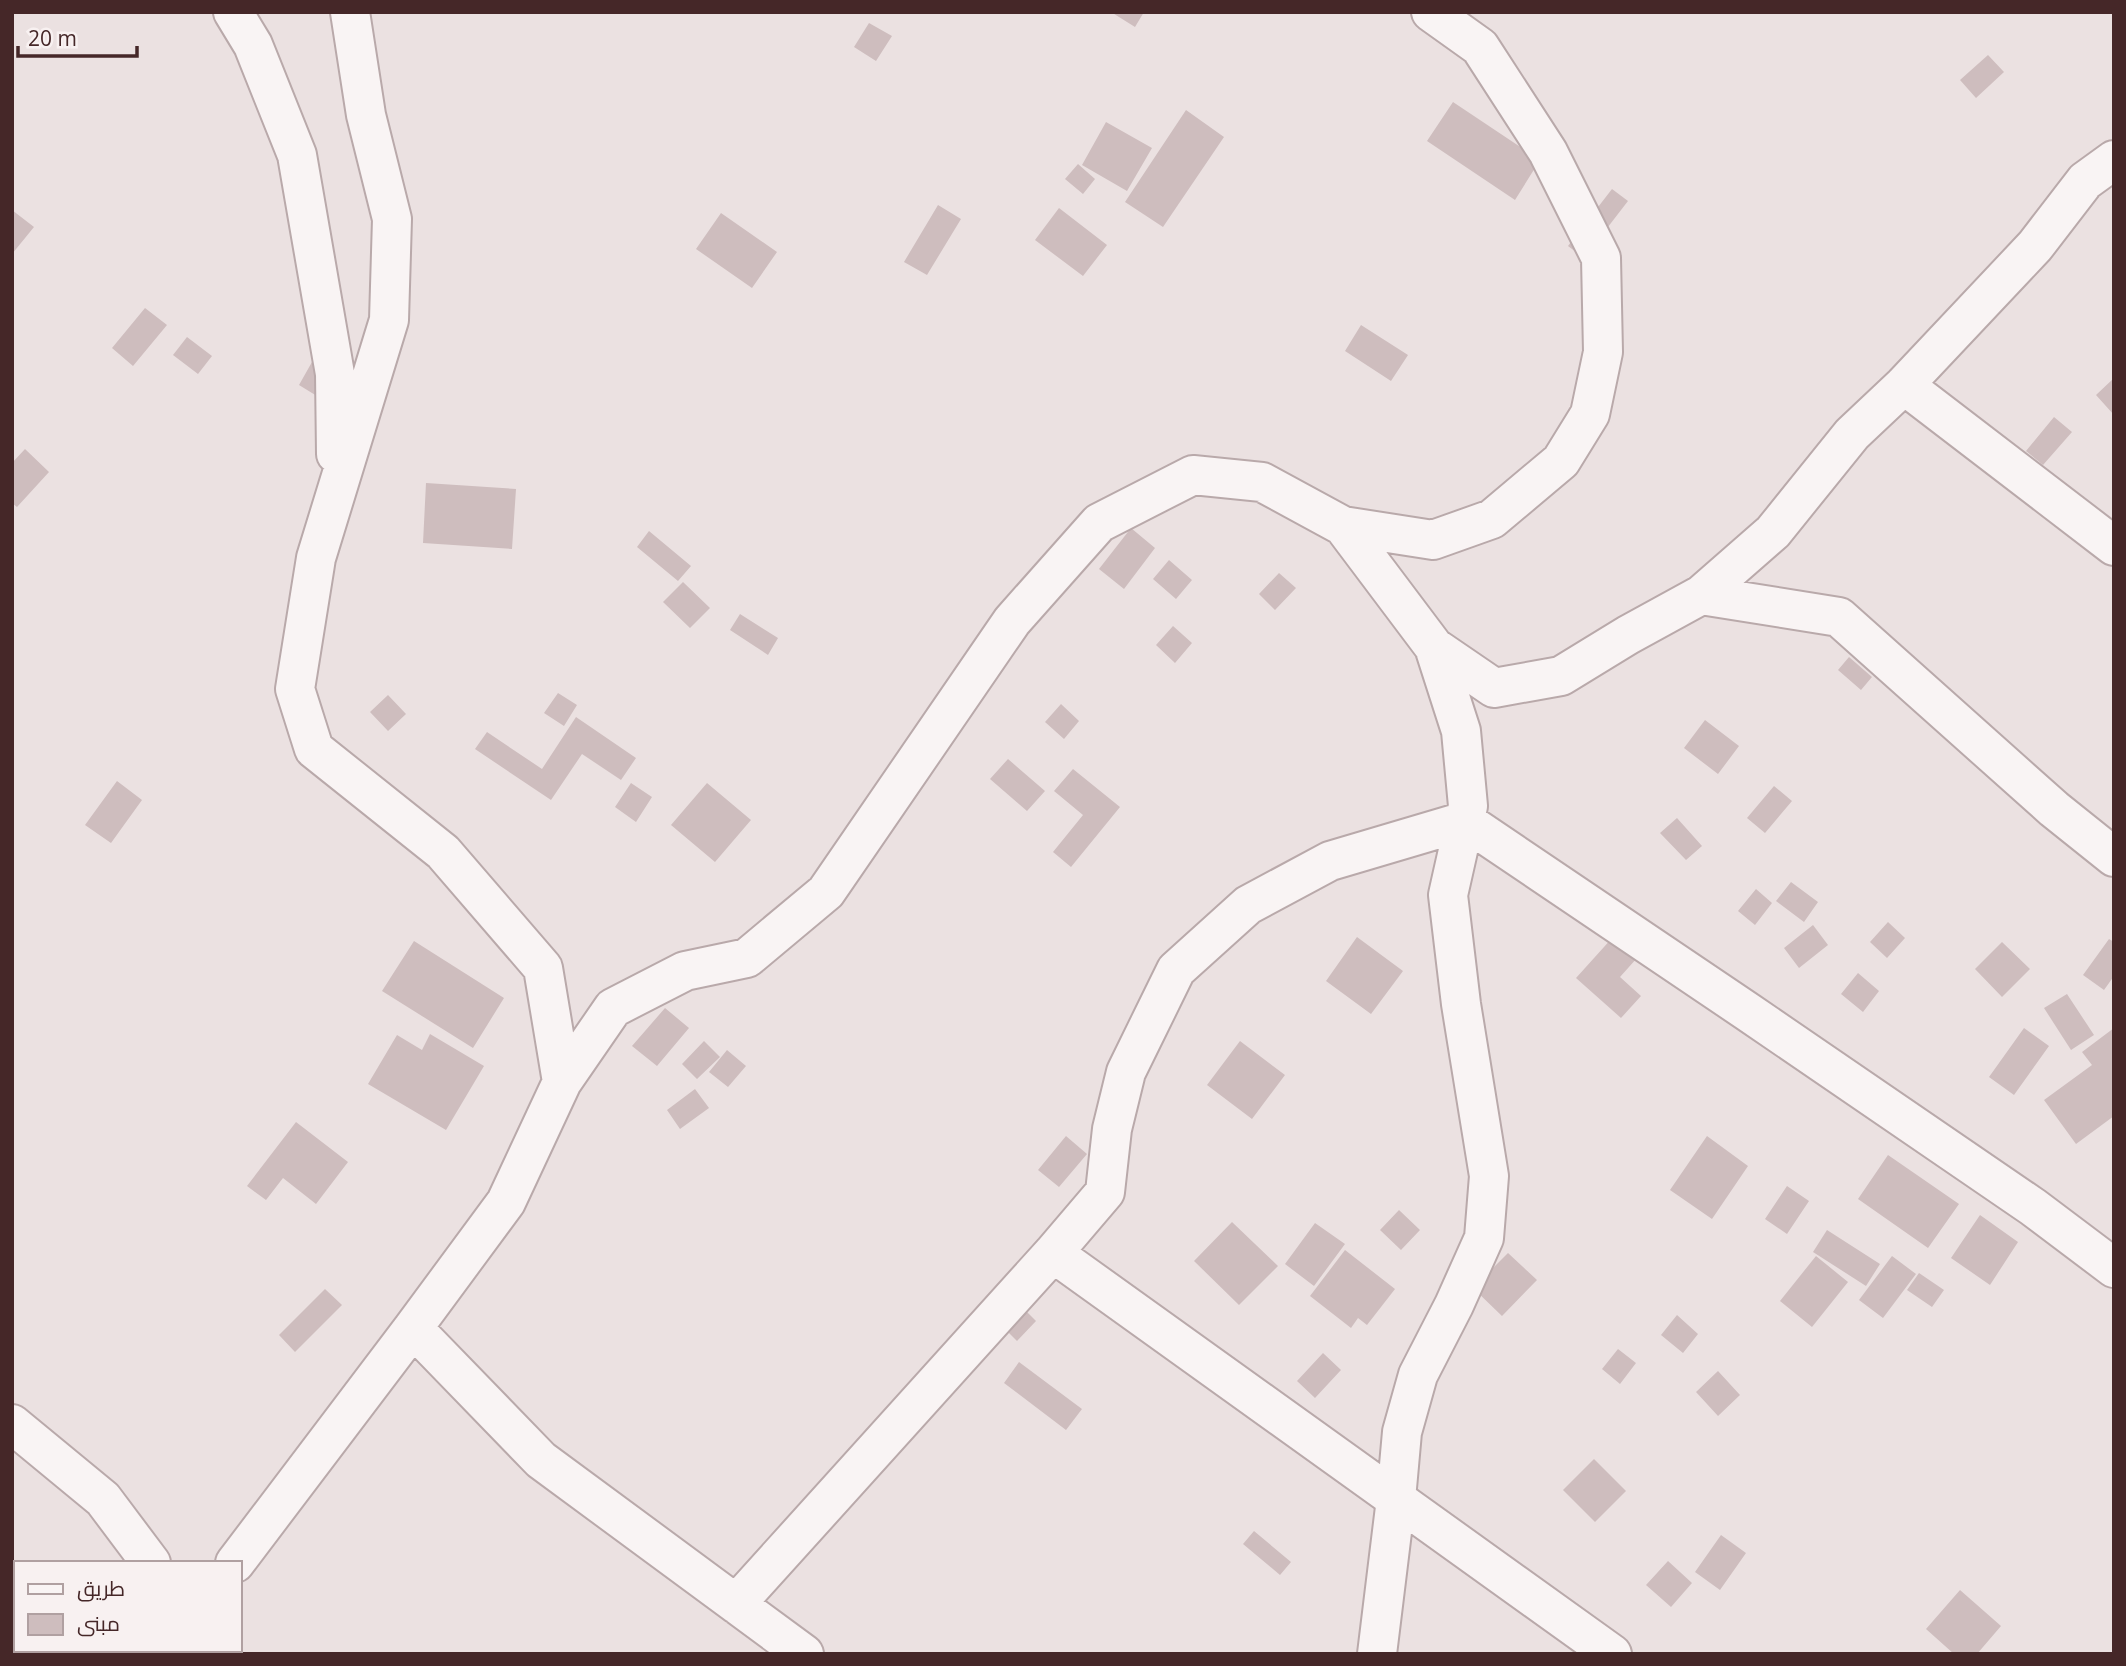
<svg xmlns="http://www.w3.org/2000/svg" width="2126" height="1666" font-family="'Open Sans',Cairo,sans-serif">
<rect width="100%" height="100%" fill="#ebe1e1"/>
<path fill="#cebdbe" d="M1111,12H1144L1135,27Z
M869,23L892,36L876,61L854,47Z
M1988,55L2004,72L1976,98L1960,80Z
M1453,102L1540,160L1515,200L1427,141Z
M1186,110L1224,137L1163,227L1125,202Z
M1106,122L1152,148L1127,191L1082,165Z
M1078,164L1095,179L1083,194L1065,179Z
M1612,189L1628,201L1584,258L1568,246Z
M938,205L961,219L927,275L904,262Z
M1059,208L1107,245L1083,276L1035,240Z
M12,210L34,227L12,254Z
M721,213L777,252L752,288L696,249Z
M145,308L167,325L133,366L112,348Z
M1361,325L1408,355L1391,381L1345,351Z
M187,337L212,356L198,374L173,355Z
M312,362L339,378L325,401L299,385Z
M2114,378V415L2096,395Z
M2054,417L2072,432L2043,465L2026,451Z
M25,449L49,472L17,507L12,503V463Z
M426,483L516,489L512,549L423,543Z
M1131,528L1155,548L1124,589L1099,569Z
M649,531L691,566L678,581L637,547Z
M1169,560L1192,580L1176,599L1153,579Z
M1279,573L1296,588L1275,610L1259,594Z
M683,582L710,608L690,628L663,602Z
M740,614L778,638L768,655L730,630Z
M1173,626L1192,643L1175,663L1156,645Z
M1849,657L1872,677L1861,690L1838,670Z
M558,693L577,705L564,726L544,713Z
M388,695L406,714L388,731L370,712Z
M1061,704L1079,721L1064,739L1045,722Z
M576,717L636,758L621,780L582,754L551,800L475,749L487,732L542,769Z
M1705,720L1739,746L1718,774L1684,748Z
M1008,759L1045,791L1027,811L990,779Z
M1073,769L1120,807L1071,867L1053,852L1083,815L1054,791Z
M117,781L142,800L111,843L85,825Z
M631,783L652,797L636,822L615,807Z
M707,783L751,820L715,862L671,825Z
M1774,786L1792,801L1765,833L1747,818Z
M1677,818L1702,846L1686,860L1660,833Z
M1791,882L1818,902L1804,922L1776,901Z
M1756,889L1772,903L1755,925L1738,911Z
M1888,922L1905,938L1887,958L1870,942Z
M1813,925L1828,945L1799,968L1784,948Z
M1357,937L1403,971L1371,1014L1326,981Z
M1613,937L1637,958L1620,977L1641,996L1621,1018L1576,978Z
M2109,939L2114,942V976L2104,990L2083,975Z
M414,941L504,998L473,1048L382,991Z
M2002,942L2030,969L2002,997L1975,969Z
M1858,973L1879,991L1863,1012L1841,994Z
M2067,994L2094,1035L2071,1050L2044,1008Z
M665,1008L689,1028L657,1066L632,1046Z
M2024,1028L2049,1046L2014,1095L1989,1077Z
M2114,1028V1116L2076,1144L2044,1100L2092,1065L2082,1052Z
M430,1034L484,1066L446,1130L368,1084L397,1035L422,1050Z
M704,1041L720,1057L697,1079L682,1064Z
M1240,1041L1285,1075L1252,1119L1207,1085Z
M727,1050L746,1066L728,1087L709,1072Z
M695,1089L709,1108L680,1129L667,1110Z
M296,1122L348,1162L316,1204L283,1178L266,1200L247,1186Z
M1066,1136L1087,1154L1059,1187L1038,1170Z
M1707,1136L1748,1166L1712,1219L1670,1190Z
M1888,1155L1959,1204L1928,1248L1858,1199Z
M1787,1186L1809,1201L1787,1234L1765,1219Z
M1399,1210L1420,1230L1401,1250L1380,1230Z
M1980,1215L2018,1242L1990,1285L1951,1258Z
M1232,1222L1278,1266L1239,1305L1194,1261Z
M1315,1223L1345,1244L1314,1286L1285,1264Z
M1827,1230L1880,1264L1866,1286L1813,1252Z
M1345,1250L1395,1289L1367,1325L1358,1318L1351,1328L1310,1296Z
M1508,1253L1537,1280L1502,1316L1473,1288Z
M1816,1256L1848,1282L1812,1327L1780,1301Z
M1892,1256L1916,1274L1883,1318L1859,1300Z
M1919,1273L1944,1290L1932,1307L1907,1290Z
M325,1289L342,1305L295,1352L279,1335Z
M1010,1295L1036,1321L1017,1341L991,1315Z
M1677,1315L1698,1334L1683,1353L1661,1335Z
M1618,1349L1636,1363L1620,1384L1602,1369Z
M1323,1353L1341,1370L1315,1398L1297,1381Z
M1019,1362L1082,1409L1066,1430L1004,1383Z
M1718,1371L1740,1395L1718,1416L1696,1392Z
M1594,1459L1626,1491L1595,1522L1563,1490Z
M1254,1531L1291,1562L1280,1575L1243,1544Z
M1721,1535L1746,1553L1720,1590L1695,1572Z
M1668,1561L1692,1583L1671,1607L1646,1585Z
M1960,1590L2001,1626L1977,1654H1954L1926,1629Z"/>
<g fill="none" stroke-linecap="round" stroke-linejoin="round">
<defs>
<path id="street" d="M233,12L253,45L297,155L335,374L336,454
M1904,385L2114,546
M1343,526L1433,540L1492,519L1561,461L1590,414L1603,352L1601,258L1548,152L1480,47L1431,12
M1701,595L1839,617L2054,809L2114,857
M1434,647L1494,688L1561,676L1628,635L1701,595L1773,532L1852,434L1904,385L2035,246L2085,181L2114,160
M562,1082L613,1008L685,971L747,958L826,892L1012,621L1099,523L1193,475L1262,482L1343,526L1434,647L1461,731L1468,806L1448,895L1461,1004L1489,1176L1484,1238L1454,1305L1418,1375L1402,1432L1396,1499L1377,1654
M1053,1253L1612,1654
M413,1328L541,1460L804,1654
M12,1424L103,1499L151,1563
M235,1563L413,1328L506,1202L562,1082L543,968L443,852L314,749L295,689L316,558L389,320L392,219L366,115L350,12
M736,1604L1053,1253L1105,1192L1112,1129L1126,1072L1176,970L1248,905L1330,861L1465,821L1748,1012L2033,1207L2114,1268
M187,1654L189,1650"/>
</defs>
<use href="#street" stroke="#b9a9aa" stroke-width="42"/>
<use href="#street" stroke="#f9f4f4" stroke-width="38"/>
</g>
<rect width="2126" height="1666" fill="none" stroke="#452728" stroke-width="28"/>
<rect x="14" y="1561" width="228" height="91" fill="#f8f1f1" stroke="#b0a0a1" stroke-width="2"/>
<rect x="28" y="1584" width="35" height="10" fill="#f9f4f4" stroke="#b0a0a1" stroke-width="2"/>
<text x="77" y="1596" font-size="21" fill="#452728">طريق</text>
<rect x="28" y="1614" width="35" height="21" fill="#cebdbe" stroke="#b0a0a1" stroke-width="2"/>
<text x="77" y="1631" font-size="21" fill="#452728">مبنى</text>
<path d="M18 46v10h119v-10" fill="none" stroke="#452728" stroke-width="3.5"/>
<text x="28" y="46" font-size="21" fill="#452728" stroke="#f8f1f1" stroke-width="5" paint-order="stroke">20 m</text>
</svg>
